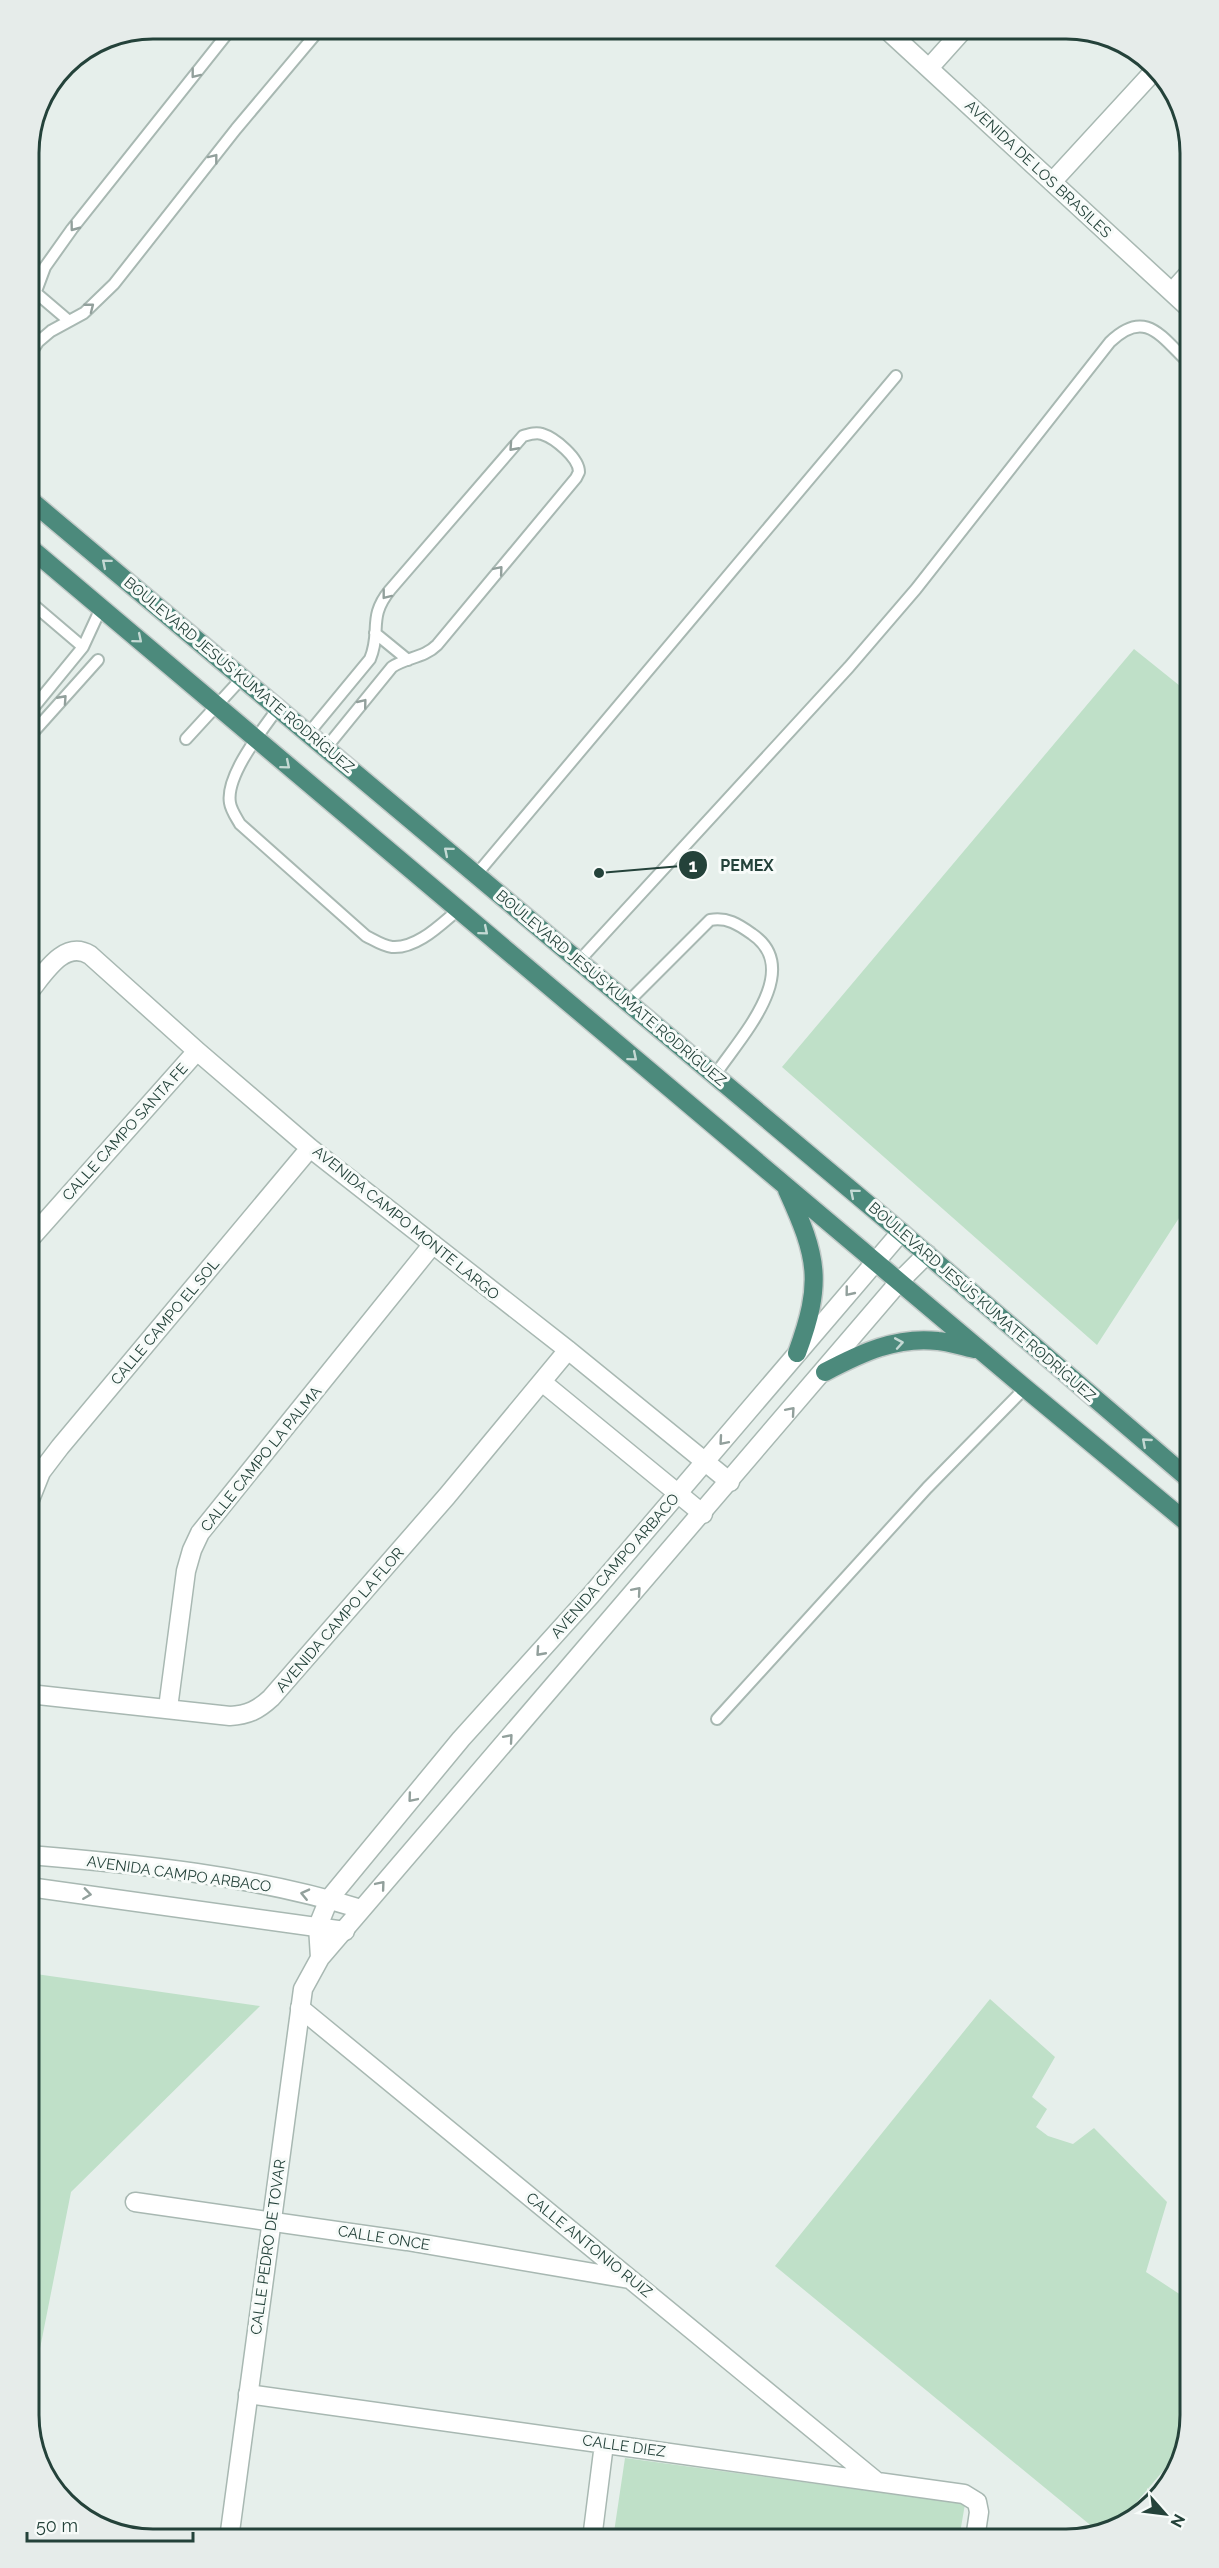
<svg xmlns="http://www.w3.org/2000/svg" width="1219" height="2568" font-family="Raleway,sans-serif">
<rect width="100%" height="100%" fill="#e6efeb"/>
<path fill="#bfe0c8" d="M1134,649L1190,694V1201L1097,1345L782,1067Z
M29,1973L260,2006L71,2192L29,2404Z
M990,1999L1055,2057L1032,2097L1047,2109L1036,2127L1048,2136L1073,2144L1094,2128L1167,2202L1146,2272L1190,2301V2415L1180,2451L1113,2530L1100,2533L775,2266Z
M1178,2455L1169,2484L1127,2519Z
M625,2458L965,2504L959,2539H613Z"/>
<g fill="none" stroke-linecap="round" stroke-linejoin="round">
<defs>
<path id="service" d="M35,292L69,321
M29,310L45,267L72,229L231,29
M29,356L38,342L51,331L84,313L114,284L236,129L320,29
M29,601L83,647
M375,633L408,660
M278,708C263,729 225,776 230,803C231,810 236,817 240,824L366,936C374,940 383,946 392,947C417,949 441,924 458,910
M29,713L83,647L101,608
M308,734L370,659C382,631 367,618 390,590L523,436C530,434 536,432 542,434C555,438 579,458 579,472L576,478L437,645C424,658 407,657 392,667L326,748
M29,737L98,660
M186,739L242,678
M476,875L896,376
M579,961L849,667L916,589L1110,342C1146,307 1162,338 1190,364
M628,1002L710,920C727,917 738,924 752,934C805,970 739,1039 715,1075
M717,1719L927,1488L1025,1388"/>
<path id="minor" d="M886,29L1190,309
M929,68L964,29
M1052,182L1154,71
M1172,292L1190,272
M29,992C44,974 64,939 90,955L197,1051L310,1148L568,1350L730,1482
M29,1240L197,1051
M542,1382L703,1514
M29,1502L41,1472L60,1447L310,1148
M29,1694L230,1716C248,1715 258,1710 271,1698L447,1496L568,1350
M168,1708L186,1571L192,1550L200,1533L433,1244
M29,1855C139,1864 255,1876 361,1909
M29,1887L345,1931
M300,2008L876,2481
M135,2202L407,2241L629,2279
M248,2394L964,2494L977,2502L979,2512L975,2539
M592,2539L604,2444"/>
<path id="tertiary" d="M320,1958L318,1926L329,1899L461,1739L591,1595L901,1232
M229,2539L303,1989L320,1958L899,1282L927,1254"/>
<path id="trunk" d="M29,499L901,1232L1190,1480
M29,547L1025,1388L1190,1525
M787,1190C818,1258 823,1282 797,1353
M825,1372C861,1353 897,1336 938,1341C950,1342 963,1347 975,1349"/>
</defs>
<use href="#service" stroke="#a8b8b2" stroke-width="14"/>
<use href="#minor" stroke="#a8b8b2" stroke-width="21"/>
<use href="#tertiary" stroke="#a8b8b2" stroke-width="21"/>
<use href="#trunk" stroke="#c2cac8" stroke-width="21"/>
<use href="#service" stroke="#fff" stroke-width="10"/>
<use href="#minor" stroke="#fff" stroke-width="18"/>
<use href="#tertiary" stroke="#fff" stroke-width="18"/>
<use href="#trunk" stroke="#4c8a7c" stroke-width="18"/>
</g>
<defs><path id="oneway-chevron" d="M-2-3.5L2.5 0L-2 3.5" fill="none" stroke-width="1.6" stroke-linecap="round" stroke-linejoin="round" transform="scale(1.5)"/></defs>
<g stroke="#92a09c">
<use href="#oneway-chevron" transform="translate(195 74) rotate(128)"/>
<use href="#oneway-chevron" transform="translate(214 158) rotate(-52)"/>
<use href="#oneway-chevron" transform="translate(74 227) rotate(127)"/>
<use href="#oneway-chevron" transform="translate(90 307) rotate(-38)"/>
<use href="#oneway-chevron" transform="translate(513 447) rotate(132)"/>
<use href="#oneway-chevron" transform="translate(499 570) rotate(-50)"/>
<use href="#oneway-chevron" transform="translate(386 595) rotate(128)"/>
<use href="#oneway-chevron" transform="translate(63 699) rotate(-48)"/>
<use href="#oneway-chevron" transform="translate(363 703) rotate(-51)"/>
<use href="#oneway-chevron" transform="translate(849 1292) rotate(129)"/>
<use href="#oneway-chevron" transform="translate(791 1411) rotate(-49)"/>
<use href="#oneway-chevron" transform="translate(723 1441) rotate(131)"/>
<use href="#oneway-chevron" transform="translate(637 1591) rotate(-49)"/>
<use href="#oneway-chevron" transform="translate(540 1652) rotate(132)"/>
<use href="#oneway-chevron" transform="translate(509 1738) rotate(-49)"/>
<use href="#oneway-chevron" transform="translate(412 1798) rotate(130)"/>
<use href="#oneway-chevron" transform="translate(381 1885) rotate(-50)"/>
<use href="#oneway-chevron" transform="translate(87 1894) rotate(8)"/>
<use href="#oneway-chevron" transform="translate(305 1894) rotate(-167)"/>
</g>
<g stroke="#c4d9d4">
<use href="#oneway-chevron" transform="translate(106 563) rotate(-140)"/>
<use href="#oneway-chevron" transform="translate(138 639) rotate(40)"/>
<use href="#oneway-chevron" transform="translate(286 765) rotate(40)"/>
<use href="#oneway-chevron" transform="translate(448 851) rotate(-140)"/>
<use href="#oneway-chevron" transform="translate(484 931) rotate(40)"/>
<use href="#oneway-chevron" transform="translate(633 1057) rotate(40)"/>
<use href="#oneway-chevron" transform="translate(854 1193) rotate(-140)"/>
<use href="#oneway-chevron" transform="translate(899 1343) rotate(-10)"/>
<use href="#oneway-chevron" transform="translate(1146 1442) rotate(-139)"/>
</g>
<g text-anchor="middle" dominant-baseline="central" stroke-width="6" stroke-linejoin="round" paint-order="stroke">
<g font-size="15" fill="#24423a" stroke="#f7fbf9">
<text transform="translate(1038 169) rotate(43)">AVENIDA DE LOS BRASILES</text>
<text transform="translate(239 675) rotate(40)">BOULEVARD JESÚS KUMATE RODRÍGUEZ</text>
<text transform="translate(611 988) rotate(40)">BOULEVARD JESÚS KUMATE RODRÍGUEZ</text>
<text transform="translate(125 1132) rotate(-48)">CALLE CAMPO SANTA FE</text>
<text transform="translate(406 1223) rotate(39)">AVENIDA CAMPO MONTE LARGO</text>
<text transform="translate(982 1302) rotate(41)">BOULEVARD JESÚS KUMATE RODRÍGUEZ</text>
<text transform="translate(165 1322) rotate(-50)">CALLE CAMPO EL SOL</text>
<text transform="translate(261 1459) rotate(-51)">CALLE CAMPO LA PALMA</text>
<text transform="translate(615 1566) rotate(-49)">AVENIDA CAMPO ARBACO</text>
<text transform="translate(340 1620) rotate(-49)">AVENIDA CAMPO LA FLOR</text>
<text transform="translate(179 1874) rotate(8)">AVENIDA CAMPO ARBACO</text>
<text transform="translate(384 2238) rotate(9)">CALLE ONCE</text>
<text transform="translate(589 2245) rotate(39)">CALLE ANTONIO RUIZ</text>
<text transform="translate(268 2247) rotate(-82)">CALLE PEDRO DE TOVAR</text>
<text transform="translate(624 2446) rotate(8)">CALLE DIEZ</text>
</g>
</g>
<path d="M0 0H1219V2568H0ZM153 39H1066A114 114 0 0 1 1180 153V2415A114 114 0 0 1 1066 2529H153A114 114 0 0 1 39 2415V153A114 114 0 0 1 153 39Z" fill="#e6ecea" fill-rule="evenodd"/>
<path fill="none" stroke="#24423a" stroke-width="3" d="M153 39H1066A114 114 0 0 1 1180 153V2415A114 114 0 0 1 1066 2529H153A114 114 0 0 1 39 2415V153A114 114 0 0 1 153 39Z"/>
<path fill="none" stroke="#24423a" stroke-width="2" d="M599 873L693 865"/>
<g fill="#24423a" stroke="#f7fbf9" stroke-width="2">
<circle cx="599" cy="873" r="6"/>
<circle cx="693" cy="865" r="15"/>
</g>
<g font-size="18" text-anchor="middle" font-weight="bold" fill="#fff">
<text x="693" y="872">1</text>
</g>
<g font-size="16" text-anchor="middle" font-weight="bold" fill="#24423a" stroke="#f7fbf9" stroke-width="6" stroke-linejoin="round" paint-order="stroke">
<text x="747" y="871">PEMEX</text>
</g>
<g transform="translate(1165 2514) rotate(118)" stroke="#f7fbf9" stroke-width="4.5" paint-order="stroke">
<path d="M0-4.5L10 22L0 15L-10 22Z" fill="#24423a"/>
<text y="-9" font-size="16" font-weight="bold" text-anchor="middle" fill="#24423a">N</text>
</g>
<path d="M27 2532v9h166v-9" fill="none" stroke="#24423a" stroke-width="3"/>
<text x="36" y="2532" font-size="18" fill="#24423a" stroke="#f7fbf9" stroke-width="4.5" paint-order="stroke">50 m</text>
</svg>
